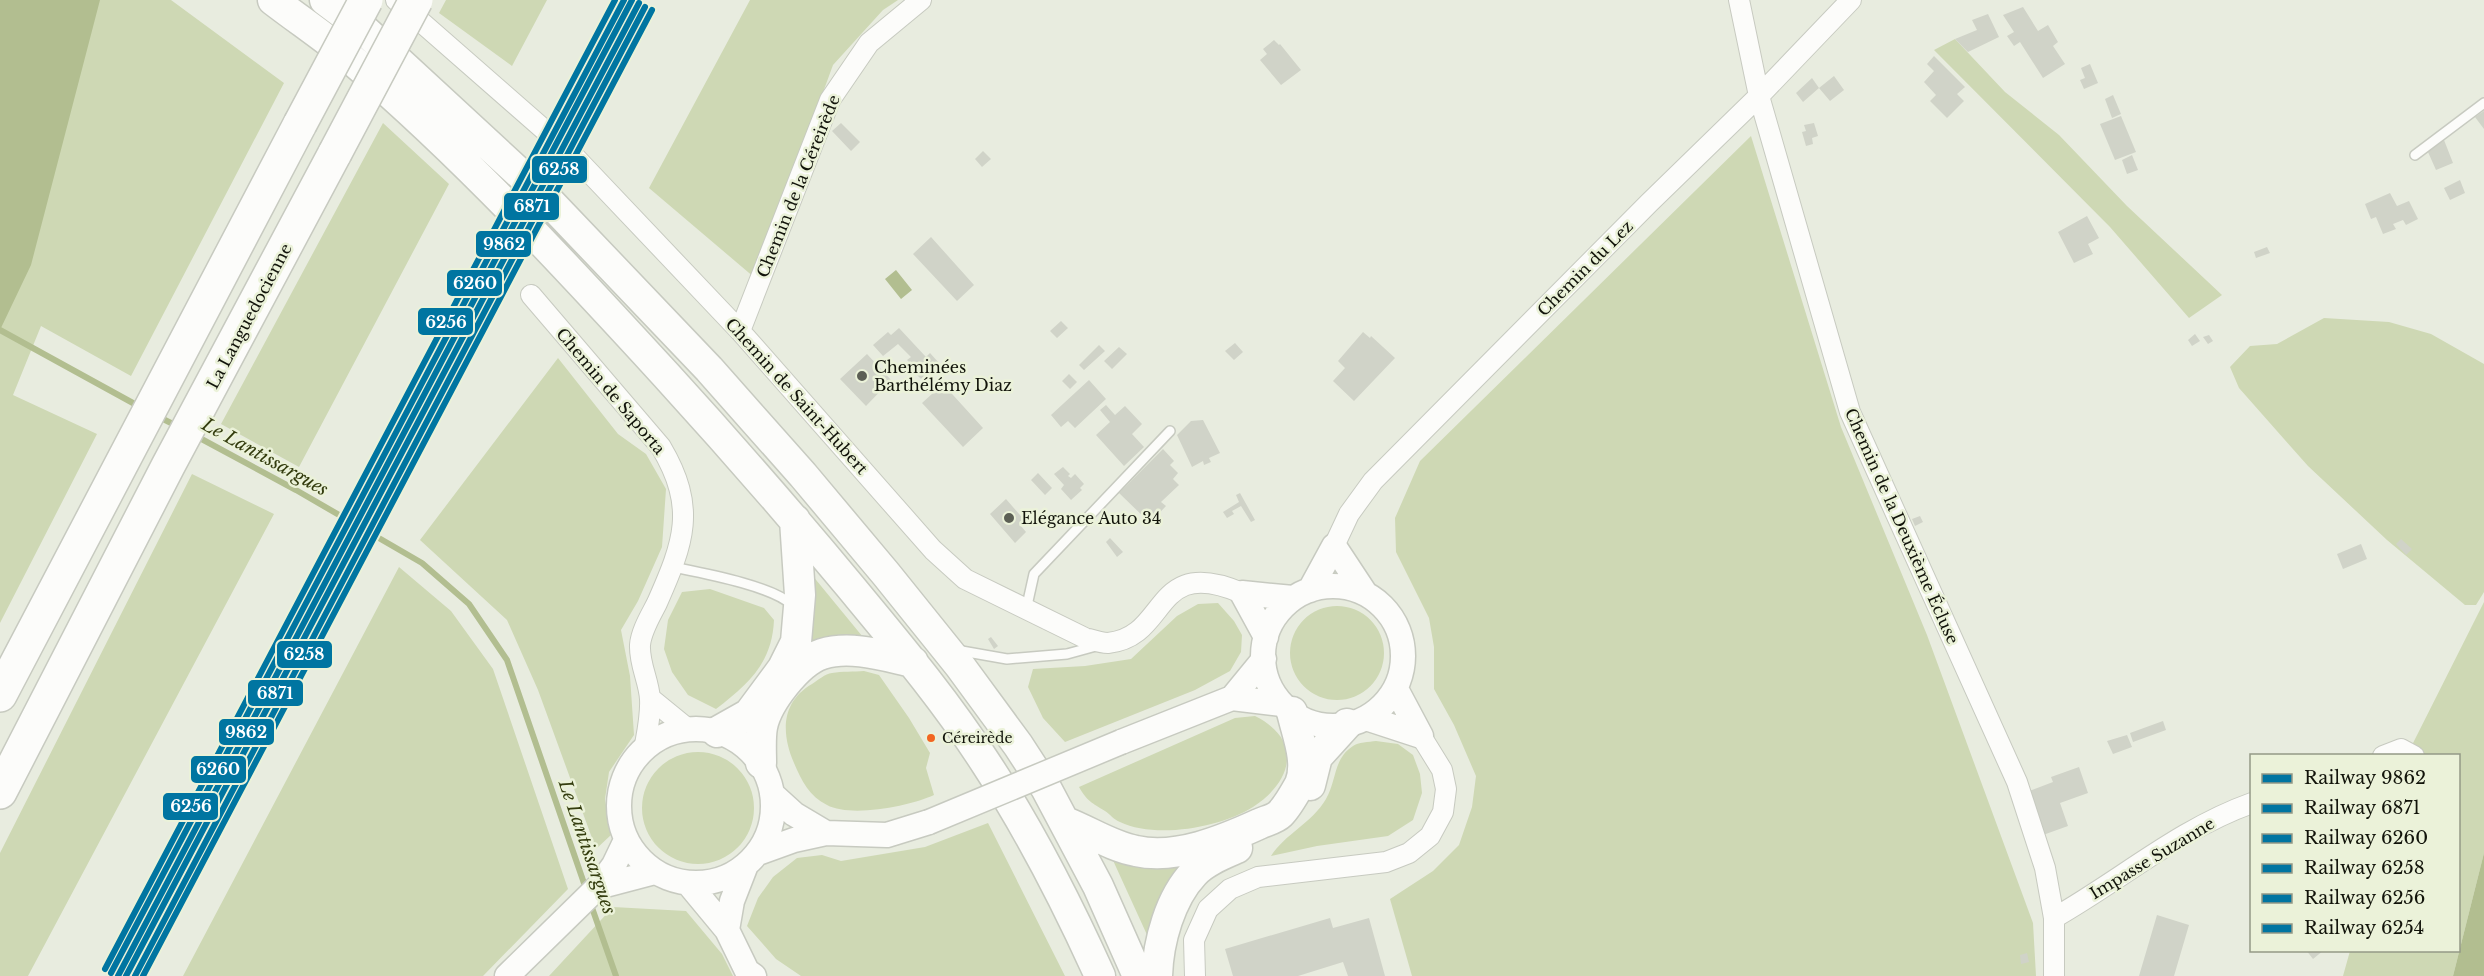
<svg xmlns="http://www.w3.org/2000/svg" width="2484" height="976" font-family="'Libre Baskerville',serif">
<rect width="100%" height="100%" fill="#e8ecdf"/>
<path fill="#ced8b4" d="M0,0H171L284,83L131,376L41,326L13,395L97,434L0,623Z
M446,0H547L512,66L439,13Z
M750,0H898L883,10L833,65L755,278L649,188Z
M1955,39L2005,92L2059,135L2127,206L2222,295L2189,318L2110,227L1934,50Z
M383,123L449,184L299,467L221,424Z
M1751,136L1841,427L1927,635L2033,923L2036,976H1412L1390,899L1433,871L1459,845L1472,807L1476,776L1454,725L1434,689V647L1429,618L1396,552L1395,518L1420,461Z
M2324,318L2389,322L2431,334L2484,364V592L2476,605H2465L2387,540L2308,466L2239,388L2230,367L2250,346L2277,344Z
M558,358L618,434L646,454L666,489L662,547L638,601L621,630L630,676L634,735L609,772L605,799L611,835L596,849L538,690L507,620L420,540Z
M192,474L274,514L28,976H0V853Z
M399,567L451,611L493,669L568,889L483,976H183Z
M812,575L867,642L810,640Z
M710,589L764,608L774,620C772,664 748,684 716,709L688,695L672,672L664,649L668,620L682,592Z
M2484,602V853L2453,976H2343L2350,951L2458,950V756L2407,755Z
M1218,603L1234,621L1242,635L1241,652L1230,671L1195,690L1065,742L1043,718L1028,687L1033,669L1085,666L1131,659L1177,616L1198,604Z
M1290 653a47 47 0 1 1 94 0a47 47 0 1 1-94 0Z
M864,671L879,675L909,718L930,753L926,768L934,795C910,806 851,818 827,805C810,797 801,780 794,763C781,733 781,702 812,684C818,680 825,674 832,673C842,671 854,672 864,671Z
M1255,716C1303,740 1293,781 1253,807C1220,828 1155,839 1120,822C1114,820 1110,814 1105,811C1092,803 1087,801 1079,787L1235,718Z
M1376,741L1398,744L1413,755L1420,774L1422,793L1413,820L1388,836L1317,846L1271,856C1285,834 1312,823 1326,799C1337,780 1333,759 1353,746C1358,742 1369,742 1376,741Z
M642 808a56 56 0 1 1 112 0a56 56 0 1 1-112 0Z
M988,823L1065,976H801L776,959L747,926L758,898L773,877L797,858L822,855L841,861L925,847Z
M1111,856L1188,864L1148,937Z
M613,907L686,911L722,954L733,976H549Z"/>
<path fill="#b2be90" d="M0,0H100L31,265L0,330Z
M896,270L912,290L901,299L885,279Z
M2484,853V976H2453Z"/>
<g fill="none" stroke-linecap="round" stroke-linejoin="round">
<path stroke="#b2be90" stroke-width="6" d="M0,330L142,408
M159,417L179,427
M196,436L296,490L422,563L469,604L507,660L586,889
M590,902L616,976"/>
</g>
<path fill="#d0d3c8" d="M2023,7L2038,31L2048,25L2058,42L2053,46L2065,64L2043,78L2020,42L2014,46L2007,36L2014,32L2003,15Z
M1988,14L1999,37L1968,52L1955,39L1977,30L1972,20Z
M1274,40L1279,45L1280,44L1301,70L1281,85L1260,60L1267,54L1263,49Z
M1934,56L1965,87L1957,94L1964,101L1947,118L1930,101L1936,95L1924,82L1934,71L1927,64Z
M2090,64L2098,83L2084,89L2080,80L2085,78L2081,68Z
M1834,76L1844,90L1830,101L1819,88Z
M1812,78L1819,88L1803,102L1796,93Z
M2113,95L2121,114L2112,118L2105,99Z
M2484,111V129L2475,117Z
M2121,116L2136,152L2115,160L2100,124Z
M841,123L860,142L851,151L832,131Z
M1814,123L1818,136L1812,138L1813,144L1806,146L1802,132L1806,131L1804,125Z
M2444,140L2453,163L2436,170L2428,152Z
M983,151L991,159L982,167L975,159Z
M2132,155L2138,170L2127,174L2122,160Z
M2460,180L2465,193L2450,200L2444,188Z
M2390,193L2397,206L2409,201L2418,219L2406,225L2403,220L2393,224L2396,229L2383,234L2376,217L2371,219L2365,204Z
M2087,216L2099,238L2088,244L2093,254L2074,263L2058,232Z
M931,237L974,285L957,301L913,254Z
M2267,247L2270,253L2256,258L2254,252Z
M1061,321L1068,328L1057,338L1050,331Z
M899,328L926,357L930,353L939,363L932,369L928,365L924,369L928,372L921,379L917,375L920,373L907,360L911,357L898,344L883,356L873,345L888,332L891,335Z
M1363,332L1370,338L1371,336L1395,358L1354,401L1333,381L1345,368L1338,361Z
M2195,334L2200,341L2192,346L2188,340Z
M2209,335L2213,341L2208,344L2203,337Z
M1235,343L1243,352L1234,360L1225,351Z
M1099,345L1105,351L1084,370L1079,365Z
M1119,347L1127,354L1112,369L1104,361Z
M867,354L891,380L866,406L840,379Z
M1069,374L1077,382L1070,389L1062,381Z
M1089,380L1106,399L1075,428L1068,421L1061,427L1051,415Z
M943,384L983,428L963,447L922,403Z
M1106,405L1115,415L1125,406L1142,424L1132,434L1144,447L1124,466L1096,435L1110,422L1100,410Z
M1203,420L1220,453L1209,458L1211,462L1204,465L1203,461L1192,467L1177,435L1191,421Z
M1163,449L1174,461L1170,465L1178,473L1173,479L1179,485L1161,502L1166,506L1150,523L1119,493Z
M1063,467L1070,474L1068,476L1071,478L1075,474L1084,484L1080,488L1082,490L1071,500L1061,489L1064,485L1054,474Z
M1038,473L1052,488L1045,495L1031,480Z
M1240,493L1255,520L1251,522L1241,506L1232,511L1234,514L1227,518L1223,512L1239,502L1236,495Z
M1006,499L1026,522L1021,526L1026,532L1015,543L990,514Z
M1920,516L1923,522L1915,526L1912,519Z
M1110,538L1123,552L1117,557L1106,542Z
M2401,539L2412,549L2406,555L2396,544Z
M2361,544L2367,559L2343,569L2337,554Z
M991,637L998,646L994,649L988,639Z
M2163,721L2166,730L2133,742L2130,733Z
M2127,735L2132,747L2113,754L2107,741Z
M2079,767L2088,793L2060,803L2068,826L2043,835L2029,791L2053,782L2051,777Z
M2157,915L2189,925L2174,976H2139Z
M1330,918L1333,928L1369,918L1385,976H1348L1343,962L1298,976H1233L1225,949Z
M2306,950H2324L2313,959Z
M2027,953L2029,962L2021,964L2020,955Z"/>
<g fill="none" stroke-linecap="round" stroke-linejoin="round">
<defs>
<path id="service" d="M2415,155L2484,103
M673,567C702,573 773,586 792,605
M1026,610L1034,574L1170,431
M956,650L1007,659L1067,654L1096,646"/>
<path id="minor" d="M396,0L573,155L740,331L933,550L965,579L1085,638C1092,640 1101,643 1108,643C1170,637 1151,554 1242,593
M1739,0L1759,96L1850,412L2017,782L2045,868L2054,918V976
M531,295L661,447C697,508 684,542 657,603C651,615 641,631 640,645C639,664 649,681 650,699C651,716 647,733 644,750
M740,331L830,100L869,43L921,0
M1334,546L1349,514L1373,481L1649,203L1759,96L1851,0
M650,698L688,729
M2383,756L2401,749L2414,756
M2054,918C2121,880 2179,829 2252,803
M1195,976L1194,940L1208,909L1230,889L1258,877L1386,862L1409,853L1430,836L1443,812L1446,789L1442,770L1421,736"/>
<path id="tertiary" d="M1263 656a70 70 0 1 1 140 0a70 70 0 1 1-140 0Z
M1310,590L1334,546L1365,593
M1242,593L1293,598
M1242,593L1266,637
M1396,689L1421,736
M1232,698L1264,659
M1366,718L1421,736
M619 806a77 77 0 1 1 154 0a77 77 0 1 1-154 0Z
M1121,742L1232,698L1282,704
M772,794L794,814L826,833
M758,853L794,840L826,833L887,835L929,822
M688,883L727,930L747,971L754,976
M598,887L655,872
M727,930L732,901L746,865
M507,976L598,887L614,865L626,840"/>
<path id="primary" d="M273,0C299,20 326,38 351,59C464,155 566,266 666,375C729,444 790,514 849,585C897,643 946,701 987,765C1031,832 1067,903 1100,976
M325,0L361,27L542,194L709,369L803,475L886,574L960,666L1018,745L1046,788L1098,886L1138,976
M717,732L749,714L783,668L796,642L800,595L795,520
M761,763C761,751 760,738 762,727C767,702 798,662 822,654C851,645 885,656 913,662
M1310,785L1317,757L1347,724
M1065,822C1089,831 1110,846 1136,851C1176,860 1224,840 1259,824C1265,821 1275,819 1280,814C1287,807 1295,793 1300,784C1309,762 1297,734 1292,712
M1157,976C1158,942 1170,898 1194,873C1205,861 1223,854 1237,848"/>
<path id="motorway" d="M0,695L300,124
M0,792L168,466L335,153"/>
</defs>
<use href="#service" stroke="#c7cac0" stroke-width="12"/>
<use href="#minor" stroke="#c7cac0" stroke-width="22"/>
<use href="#tertiary" stroke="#c7cac0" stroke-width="27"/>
<use href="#primary" stroke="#c7cac0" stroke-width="33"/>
<use href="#motorway" stroke="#c7cac0" stroke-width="36"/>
<use href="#service" stroke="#fcfcfa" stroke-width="9"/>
<use href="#minor" stroke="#fcfcfa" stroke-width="20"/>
<use href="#tertiary" stroke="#fcfcfa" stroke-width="24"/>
<use href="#primary" stroke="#fcfcfa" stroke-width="30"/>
<use href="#motorway" stroke="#fcfcfa" stroke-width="33"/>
<defs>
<path id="tertiary-bridge" d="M929,822L1121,742"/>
<path id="motorway-bridge" d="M300,124L366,0
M335,153L416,0"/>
</defs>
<use href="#tertiary-bridge" stroke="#c7cac0" stroke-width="27" stroke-linecap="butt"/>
<use href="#motorway-bridge" stroke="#c7cac0" stroke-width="36" stroke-linecap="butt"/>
<use href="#tertiary-bridge" stroke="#fcfcfa" stroke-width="24"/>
<use href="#motorway-bridge" stroke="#fcfcfa" stroke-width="33"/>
<defs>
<path id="rail-1" d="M118,976L632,0"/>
<path id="rail-2" d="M126,976L639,3"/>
<path id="rail-3" d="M111,973L624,0"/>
<path id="rail-4" d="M135,976L645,7"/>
<path id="rail-5" d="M105,969L615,0"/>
<path id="rail-6" d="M143,976L652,10"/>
</defs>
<use href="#rail-1" stroke="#ebf2d9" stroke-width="10"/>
<use href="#rail-2" stroke="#ebf2d9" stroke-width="10"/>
<use href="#rail-3" stroke="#ebf2d9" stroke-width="10"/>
<use href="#rail-4" stroke="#ebf2d9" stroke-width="10"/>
<use href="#rail-5" stroke="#ebf2d9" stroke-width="10"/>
<use href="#rail-6" stroke="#ebf2d9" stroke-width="10"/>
<use href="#rail-1" stroke="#0075a1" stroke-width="6"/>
<use href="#rail-2" stroke="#0075a1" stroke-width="6"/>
<use href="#rail-3" stroke="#0075a1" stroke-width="6"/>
<use href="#rail-4" stroke="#0075a1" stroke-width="6"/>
<use href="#rail-5" stroke="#0075a1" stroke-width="6"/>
<use href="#rail-6" stroke="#0075a1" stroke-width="6"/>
</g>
<g fill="#5c5f55" stroke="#ebf2d9" stroke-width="2">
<circle cx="862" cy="376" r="6"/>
<circle cx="1009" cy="518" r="6"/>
</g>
<circle fill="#f26522" stroke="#ebf2d9" stroke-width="2" cx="931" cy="738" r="5"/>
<g text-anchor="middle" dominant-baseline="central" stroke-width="5" stroke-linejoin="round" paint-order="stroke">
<g font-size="14" fill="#11130a" stroke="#ebf2d9" text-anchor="start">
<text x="942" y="738">Céreirède</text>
</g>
<g font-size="16" fill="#11130a" stroke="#ebf2d9">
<text transform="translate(798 186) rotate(-68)">Chemin de la Céreirède</text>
<text transform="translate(1585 268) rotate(-45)">Chemin du Lez</text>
<text transform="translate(249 316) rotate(-62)">La Languedocienne</text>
<text transform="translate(611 391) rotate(50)">Chemin de Saporta</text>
<text transform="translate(797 396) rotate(48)">Chemin de Saint-Hubert</text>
<text transform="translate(1902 526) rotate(66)">Chemin de la Deuxième Écluse</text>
<text transform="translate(2152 858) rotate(-31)">Impasse Suzanne</text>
</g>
<g font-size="16" fill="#11130a" stroke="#ebf2d9" text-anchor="start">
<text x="874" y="367">Cheminées<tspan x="874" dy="18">Barthélémy Diaz</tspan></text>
<text x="1021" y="518">Elégance Auto 34</text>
</g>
<g font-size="18" font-style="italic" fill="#343d0f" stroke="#ebf2d9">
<text transform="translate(265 457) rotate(29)">Le Lantissargues</text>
<text transform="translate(587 847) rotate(71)">Le Lantissargues</text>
</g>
</g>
<g stroke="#ebf2d9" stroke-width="2">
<rect x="531" y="155" width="57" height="29" rx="6" fill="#0075a1"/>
<rect x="503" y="192" width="57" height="29" rx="6" fill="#0075a1"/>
<rect x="475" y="230" width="57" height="28" rx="6" fill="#0075a1"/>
<rect x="446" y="269" width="57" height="28" rx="6" fill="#0075a1"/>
<rect x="417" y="307" width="57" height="29" rx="6" fill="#0075a1"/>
<rect x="276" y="640" width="57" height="29" rx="6" fill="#0075a1"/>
<rect x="247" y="679" width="57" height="28" rx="6" fill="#0075a1"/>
<rect x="218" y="718" width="57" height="28" rx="6" fill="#0075a1"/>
<rect x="190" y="755" width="57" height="29" rx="6" fill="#0075a1"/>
<rect x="162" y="792" width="57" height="29" rx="6" fill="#0075a1"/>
</g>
<g font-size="16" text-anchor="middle" font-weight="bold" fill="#fff">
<text x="559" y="175">6258</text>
<text x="532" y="212">6871</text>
<text x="504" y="250">9862</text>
<text x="475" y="289">6260</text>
<text x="446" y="328">6256</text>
<text x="304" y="660">6258</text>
<text x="275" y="699">6871</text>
<text x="246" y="738">9862</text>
<text x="218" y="775">6260</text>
<text x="191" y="812">6256</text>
</g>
<rect x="2250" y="754" width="210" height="198" fill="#ebf2d9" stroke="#949986" stroke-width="1.5"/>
<rect x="2262" y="774" width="30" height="9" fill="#0075a1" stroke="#949986" stroke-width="1.5"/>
<text x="2304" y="784" font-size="18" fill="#11130a">Railway 9862</text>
<rect x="2262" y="804" width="30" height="9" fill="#0075a1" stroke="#949986" stroke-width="1.5"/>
<text x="2304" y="814" font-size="18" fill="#11130a">Railway 6871</text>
<rect x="2262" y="834" width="30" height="9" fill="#0075a1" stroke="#949986" stroke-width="1.5"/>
<text x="2304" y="844" font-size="18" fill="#11130a">Railway 6260</text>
<rect x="2262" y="864" width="30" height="9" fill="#0075a1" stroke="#949986" stroke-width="1.5"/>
<text x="2304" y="874" font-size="18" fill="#11130a">Railway 6258</text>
<rect x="2262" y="894" width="30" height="9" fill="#0075a1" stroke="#949986" stroke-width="1.5"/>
<text x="2304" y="904" font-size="18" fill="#11130a">Railway 6256</text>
<rect x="2262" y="924" width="30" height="9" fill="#0075a1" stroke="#949986" stroke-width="1.5"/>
<text x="2304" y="934" font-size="18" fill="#11130a">Railway 6254</text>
</svg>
